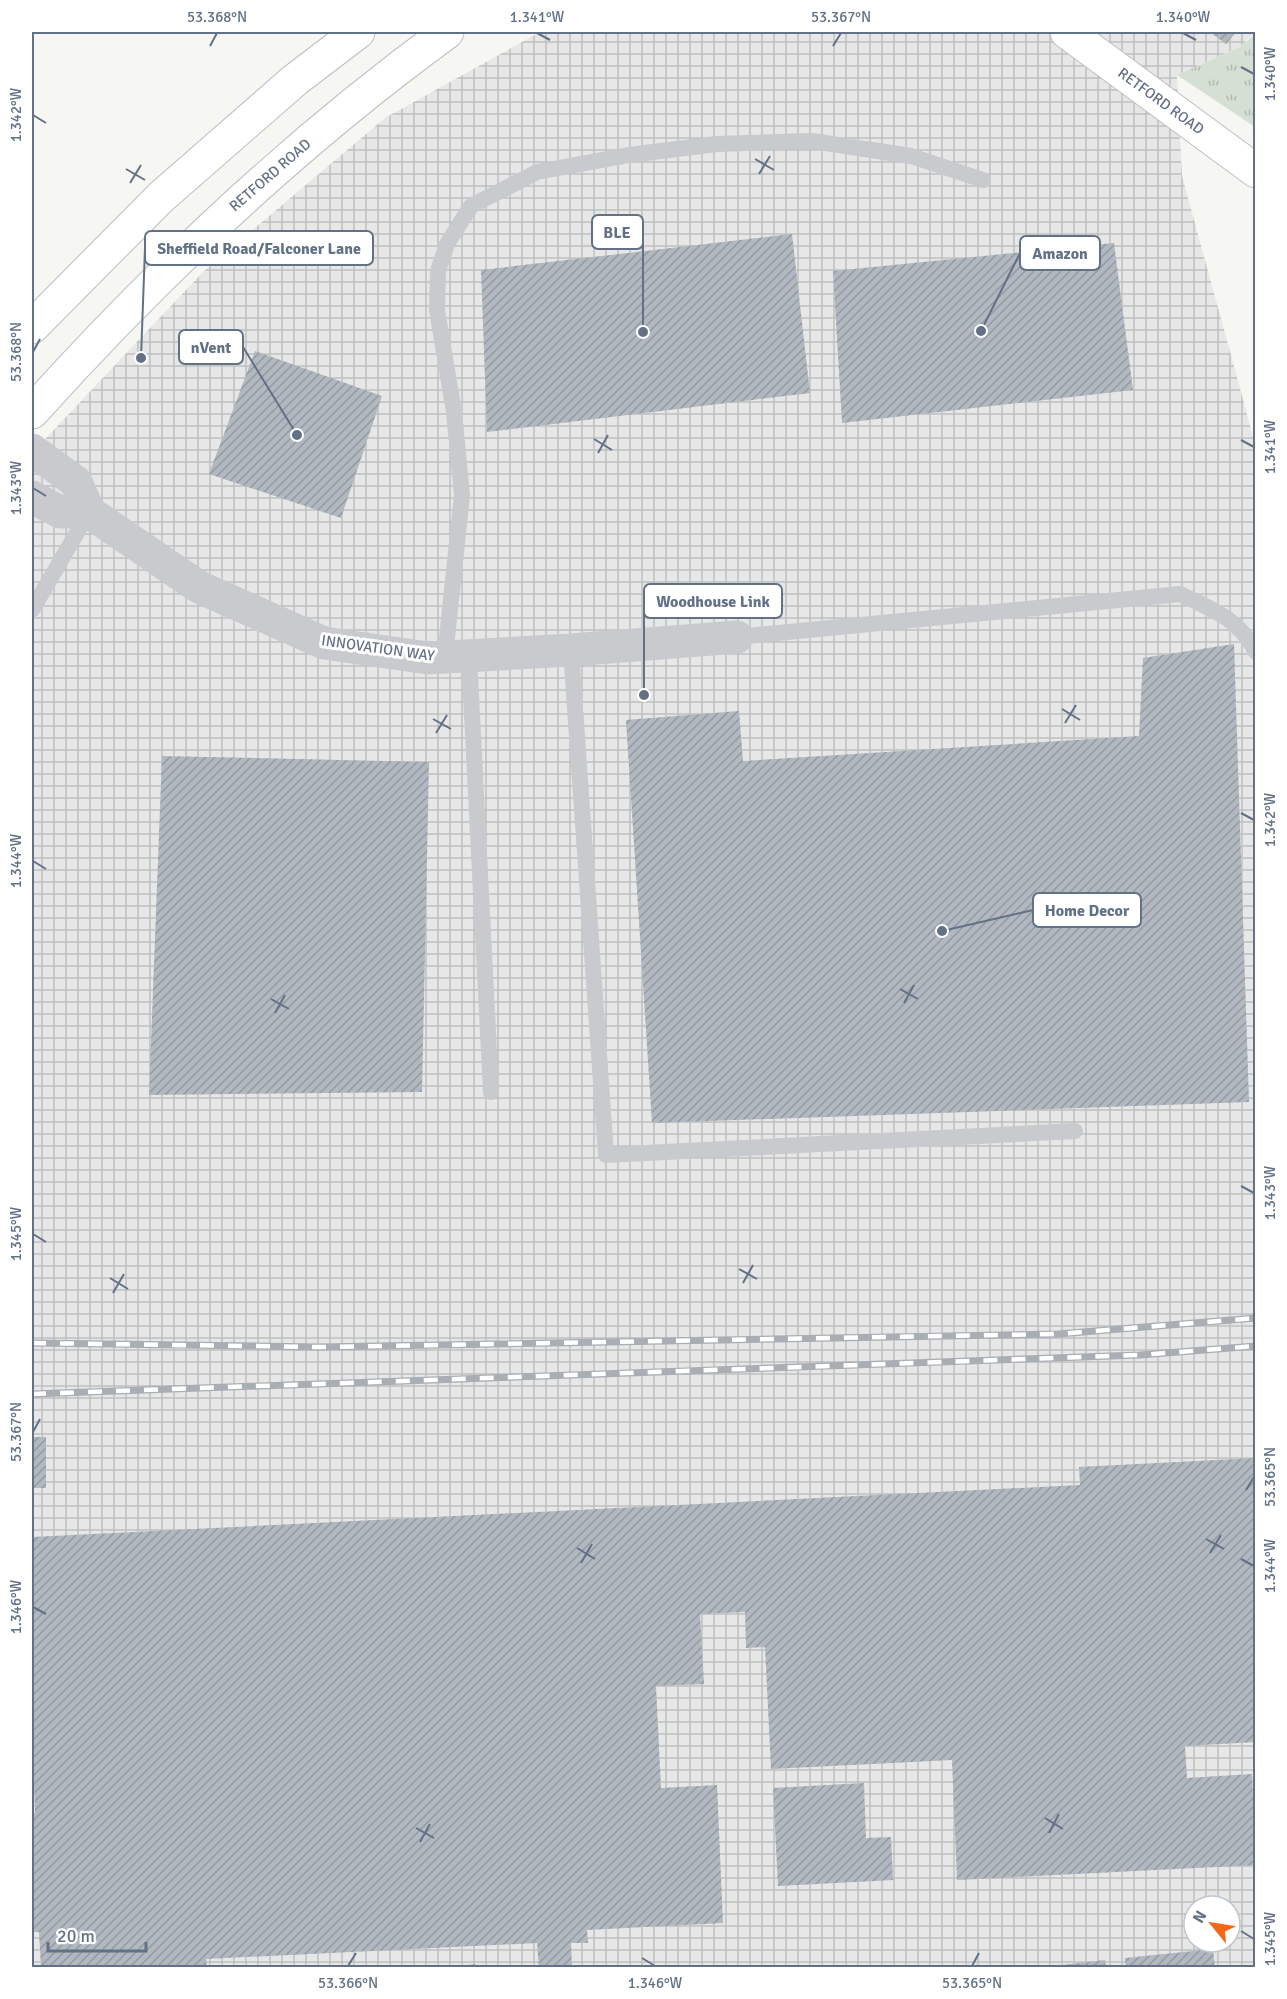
<svg xmlns="http://www.w3.org/2000/svg" width="1287" height="1999" font-family="Signika,sans-serif">
<defs>
<pattern id="industrial-grid" width="8" height="8" patternUnits="userSpaceOnUse" patternTransform="scale(1.5)"><rect width="8" height="8" fill="#e6e7e6"/><path d="M0 4h8M4 0v8" fill="none" stroke="#bec0c0"/></pattern>
<pattern id="grass-tufts" width="24" height="20" patternUnits="userSpaceOnUse" patternTransform="scale(1.5)"><rect width="24" height="20" fill="#d6dfd3"/><path d="M3 7l-1-3M5 7V3M7 7l1-3M15 17l-1-3M17 17v-4M19 17l1-3" fill="none" stroke="#b1b9b1"/></pattern>
<pattern id="building-hatch" width="6" height="6" patternUnits="userSpaceOnUse" patternTransform="scale(1.5)"><rect width="6" height="6" fill="#b2b8bf"/><path d="M-1 1l2-2M0 6l6-6M5 7l2-2" fill="none" stroke="#949aa1"/></pattern>
</defs>
<rect width="100%" height="100%" fill="#f6f6f2"/>
<path fill="url(#industrial-grid)" fill-rule="evenodd" d="M540,32H1255L1240,47L1177,75L1182,176L1256,447L1255,1967H32V453L203,272L385,118ZM1194,1906H1230V1942H1194Z"/>
<path fill="url(#grass-tufts)" d="M1255,34V127L1177,75L1240,47Z"/>
<path fill="url(#building-hatch)" d="M1210,32H1236L1226,44Z
M792,234L810,393L487,432L481,270Z
M1114,243L1133,390L842,423L833,271Z
M255,351L382,396L341,518L209,474Z
M1234,644L1249,1102L652,1123L626,720L739,711L743,761L1139,736L1143,658Z
M162,756L429,762L422,1092L149,1095Z
M32,1437H46V1488H32Z
M1256,1458V1742L1185,1746L1187,1778L1252,1774L1256,1865L957,1880L952,1760L771,1769L765,1647L746,1648L745,1612L700,1614L704,1684L656,1686L661,1788L717,1785L723,1923L587,1930L588,1943H571L572,1968H539L537,1943L206,1959L207,1968H41L39,1932H32V1813H35L32,1734V1537L1080,1485L1079,1467Z
M864,1783L866,1838L891,1837L893,1880L778,1886L773,1788Z
M1213,1949L1215,1968H1126L1125,1958Z
M1105,1960L1106,1968H1054V1966Z
M475,1964L476,1968H461V1966Z"/>
<g fill="none" stroke-linecap="round" stroke-linejoin="round">
<defs>
<path id="secondary" d="M1067,32L1256,171
M32,327L161,197L295,80L358,32
M32,412C158,272 295,143 447,32"/>
</defs>
<use href="#secondary" stroke="#bcbfc4" stroke-width="35"/>
<path stroke="#c8cace" stroke-width="16" d="M32,610L89,512
M737,637L1180,594C1212,609 1239,619 1256,652
M571,650L606,1155L1075,1131
M469,655L491,1092
M445,657L462,495L454,412L437,310L438,271L447,244L471,206L537,172L629,155L717,144L812,141L911,156L983,180"/>
<path stroke="#c8cace" stroke-width="33" d="M32,450L76,482L89,512L199,587L324,643L428,658L571,650L737,637
M32,497L60,512H89"/>
<use href="#secondary" stroke="#fff" stroke-width="33"/>
<defs>
<path id="rail" d="M32,1343L319,1347L1058,1334L1256,1318
M32,1394L1140,1355L1256,1346"/>
</defs>
<use href="#rail" stroke="#a9adb4" stroke-width="7"/>
<use href="#rail" stroke="#fff" stroke-width="4.5" stroke-dasharray="14" stroke-linecap="butt"/>
</g>
<path fill="none" stroke="#627186" stroke-width="2" d="M537,33L550,40M1183,33L1196,40M210,46L217,33M833,46L841,33M1241,67L1254,74M33,115L46,123M755,159L774,170M126,169L145,180M759,174L770,156M130,183L141,165M33,352L40,339M594,439L612,450M1241,440L1254,447M598,453L608,435M33,488L46,496M1062,709L1080,720M433,719L451,729M1065,723L1076,705M436,733L447,715M1241,813L1254,820M33,861L46,869M900,989L918,999M271,999L289,1009M904,1003L914,985M275,1013L285,995M1241,1186L1254,1193M33,1234L46,1242M739,1269L757,1279M110,1278L128,1289M743,1283L753,1265M113,1293L124,1274M33,1432L40,1419M1246,1490L1254,1477M1206,1539L1224,1549M577,1548L595,1559M1210,1553L1221,1535M1241,1559L1254,1566M581,1563L592,1544M33,1607L46,1614M1045,1818L1063,1829M416,1828L434,1838M1049,1833L1059,1814M420,1842L430,1824M1241,1931L1254,1939M642,1958L655,1966M348,1966L356,1953M972,1966L979,1953"/>
<g text-anchor="middle" dominant-baseline="central" stroke-width="6" stroke-linejoin="round" paint-order="stroke">
<g font-size="15" fill="#627186" stroke="#fff">
<text transform="translate(1161 101) rotate(36)">RETFORD ROAD</text>
<text transform="translate(270 175) rotate(-41)">RETFORD ROAD</text>
<text transform="translate(378 648) rotate(8)">INNOVATION WAY</text>
</g>
</g>
<path fill="none" stroke="#627186" stroke-width="2" d="M643 332L643 232M141 358L145 248M981 331L1020 253M297 435L243 347M644 695L644 601M942 931L1033 910"/>
<g fill="#627186" stroke="#fff" stroke-width="2">
<circle cx="643" cy="332" r="6"/>
<circle cx="141" cy="358" r="6"/>
<circle cx="981" cy="331" r="6"/>
<circle cx="297" cy="435" r="6"/>
<circle cx="644" cy="695" r="6"/>
<circle cx="942" cy="931" r="6"/>
</g>
<g fill="#fff" stroke="#627186" stroke-width="2">
<rect x="592" y="215" width="51" height="34" rx="6"/>
<rect x="145" y="231" width="228" height="34" rx="6"/>
<rect x="1020" y="236" width="80" height="34" rx="6"/>
<rect x="179" y="330" width="64" height="34" rx="6"/>
<rect x="644" y="584" width="138" height="34" rx="6"/>
<rect x="1033" y="893" width="108" height="34" rx="6"/>
</g>
<g font-size="16" text-anchor="middle" font-weight="bold" fill="#627186">
<text x="617" y="238">BLE</text>
<text x="259" y="254">Sheffield Road/Falconer Lane</text>
<text x="1060" y="259">Amazon</text>
<text x="211" y="353">nVent</text>
<text x="713" y="607">Woodhouse Link</text>
<text x="1087" y="916">Home Decor</text>
</g>
<rect width="1287" height="1999" fill="none" stroke="#ffffff" stroke-width="66"/>
<g transform="translate(1212 1924) rotate(300)"><circle r="28" fill="#ffffff" stroke="#c0c6cf" stroke-width="1.5"/>
<path d="M0-4.5L10 22L0 15L-10 22Z" fill="#f26816"/>
<text y="-9" font-size="16" font-weight="bold" text-anchor="middle" fill="#627186">N</text>
</g>
<path d="M48 1942v9h98v-9" fill="none" stroke="#627186" stroke-width="3"/>
<text x="57" y="1942" font-size="18" fill="#627186" stroke="#ffffff" stroke-width="4.5" paint-order="stroke">20 m</text>
<rect x="33" y="33" width="1221" height="1933" fill="none" stroke="#627186" stroke-width="2"/>
<g font-size="15" text-anchor="middle" fill="#627186">
<text x="217" y="22">53.368°N</text>
<text x="537" y="22">1.341°W</text>
<text x="841" y="22">53.367°N</text>
<text x="1183" y="22">1.340°W</text>
<text transform="translate(1270 74) rotate(-90)" y="5">1.340°W</text>
<text transform="translate(16 115) rotate(-90)" y="5">1.342°W</text>
<text transform="translate(16 352) rotate(-90)" y="5">53.368°N</text>
<text transform="translate(1270 447) rotate(-90)" y="5">1.341°W</text>
<text transform="translate(16 488) rotate(-90)" y="5">1.343°W</text>
<text transform="translate(1270 820) rotate(-90)" y="5">1.342°W</text>
<text transform="translate(16 861) rotate(-90)" y="5">1.344°W</text>
<text transform="translate(1270 1193) rotate(-90)" y="5">1.343°W</text>
<text transform="translate(16 1234) rotate(-90)" y="5">1.345°W</text>
<text transform="translate(16 1432) rotate(-90)" y="5">53.367°N</text>
<text transform="translate(1270 1477) rotate(-90)" y="5">53.365°N</text>
<text transform="translate(1270 1566) rotate(-90)" y="5">1.344°W</text>
<text transform="translate(16 1607) rotate(-90)" y="5">1.346°W</text>
<text transform="translate(1270 1939) rotate(-90)" y="5">1.345°W</text>
<text x="348" y="1988">53.366°N</text>
<text x="655" y="1988">1.346°W</text>
<text x="972" y="1988">53.365°N</text>
</g>
</svg>
